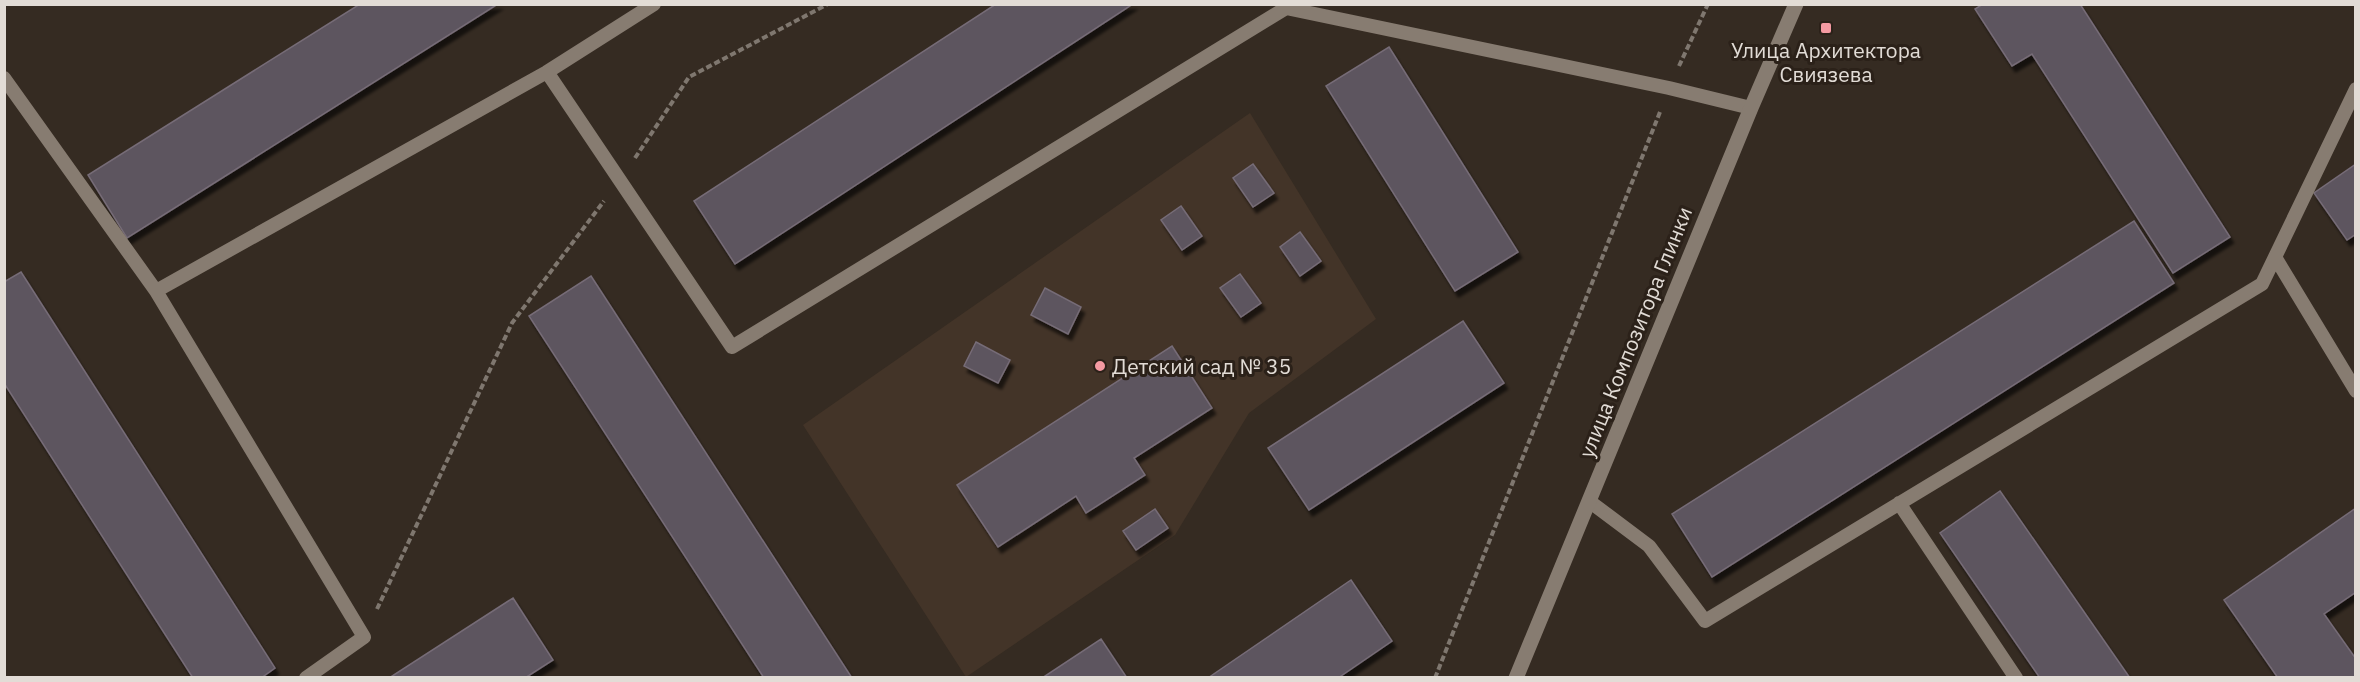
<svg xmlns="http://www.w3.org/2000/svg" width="2360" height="682" font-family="'IBM Plex Sans',sans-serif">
<defs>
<filter id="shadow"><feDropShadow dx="3.5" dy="6" stdDeviation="1.5" flood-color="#0009"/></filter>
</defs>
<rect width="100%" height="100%" fill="#352b22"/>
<path fill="#433428" d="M1250,113L1376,319L1249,413L1175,535L966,677L803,425Z"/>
<path fill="#5d545e" stroke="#766c77" stroke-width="1.5" filter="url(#shadow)" d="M360,4H498L127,238L88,175Z
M996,4H1133L735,264L694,201Z
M1983,4H2080L2230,237L2173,273L2032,54L2012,66L1975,9Z
M1389,47L1518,252L1455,291L1326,86Z
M1253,164L1274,193L1253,207L1233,178Z
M2356,164V234L2347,240L2314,193Z
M1181,206L1202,236L1182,250L1161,220Z
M2134,221L2174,283L1712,577L1672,514Z
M1300,232L1321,261L1300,276L1280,247Z
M21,272L275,668L261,678H193L4,383V282Z
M1240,274L1261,303L1241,317L1220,288Z
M591,276L852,678H764L529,316Z
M1045,288L1081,307L1068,334L1031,315Z
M1463,321L1504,383L1309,510L1268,448Z
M976,342L1010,360L998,383L964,366Z
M1172,346L1212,408L1134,458L1145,475L1086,513L1076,496L998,547L957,485Z
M2000,491L2130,678H2040L1940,533Z
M2356,508V592L2324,614L2356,659V678H2278L2224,600Z
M1155,509L1168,528L1136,550L1123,531Z
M1351,580L1392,641L1338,678H1208Z
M513,598L553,660L525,678H389Z
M1101,639L1127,678H1042Z"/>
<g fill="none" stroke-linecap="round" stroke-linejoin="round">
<path stroke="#7f776f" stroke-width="4" stroke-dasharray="6 3" stroke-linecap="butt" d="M1679,66L1708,4
M635,158L689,77L828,4
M377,609L512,323L604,201
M1435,678L1660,112"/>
<path stroke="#877c71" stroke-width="14" d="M654,4L547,72L732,347L1286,8L1669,88L1751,108
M4,78L156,291L547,72
M2275,257L2356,391
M156,291L364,637L306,678
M1589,501L1649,546L1705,621L2262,284L2356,89
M1899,503L2016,678"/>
<path stroke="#877c71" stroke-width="15" d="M1516,678L1751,108L1796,4"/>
</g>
<g fill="#f49aa2" stroke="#2b2119" stroke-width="2">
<rect x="1820" y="22" width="12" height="12" rx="3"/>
<circle cx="1100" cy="366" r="6"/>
</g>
<g text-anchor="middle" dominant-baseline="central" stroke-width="6" stroke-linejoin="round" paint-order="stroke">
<g font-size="21" fill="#e2dcd6" stroke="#2b2119">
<text x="1826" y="50">Улица Архитектора<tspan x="1826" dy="24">Свиязева</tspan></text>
<text x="1112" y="366" text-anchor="start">Детский сад № 35</text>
</g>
<g font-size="21" fill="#e2dcd6" stroke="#2b2119">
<text transform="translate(1635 332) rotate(-68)">улица Композитора Глинки</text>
</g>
</g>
<rect width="2360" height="682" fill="none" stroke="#e2dcd6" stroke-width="12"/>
</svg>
